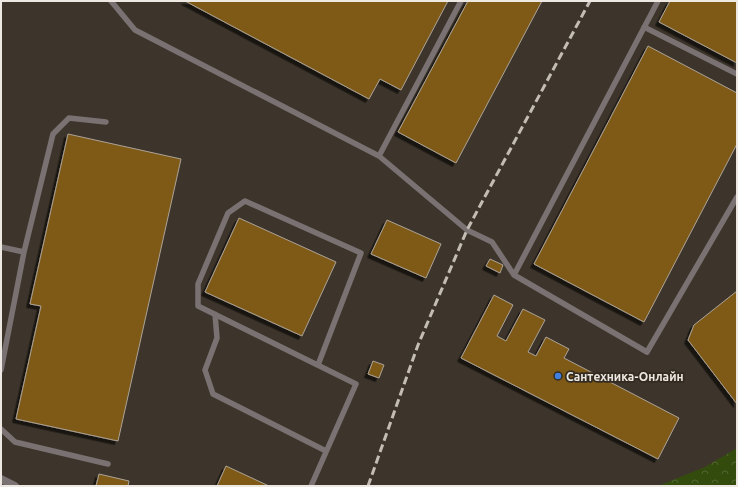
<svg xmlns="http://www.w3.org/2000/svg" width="738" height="487" font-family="Ubuntu,sans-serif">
<defs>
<pattern id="forest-crowns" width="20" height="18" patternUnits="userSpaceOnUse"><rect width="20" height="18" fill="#334c0e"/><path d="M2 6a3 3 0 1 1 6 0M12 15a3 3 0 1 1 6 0" fill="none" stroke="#516631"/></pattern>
<filter id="shadow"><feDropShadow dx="-3.5" dy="3.5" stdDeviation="0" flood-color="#0009"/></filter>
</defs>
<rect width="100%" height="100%" fill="#3d352b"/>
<path fill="url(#forest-crowns)" d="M737,448V486H658L705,467Z"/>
<path fill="#7f5a19" stroke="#aca396" filter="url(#shadow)" d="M185,1H448L401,90L380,79L369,99Z
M468,1H542L456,163L398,132Z
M670,1H737V63L659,22Z
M648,46L737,93V144L644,322L534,264Z
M68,134L181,159L118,441L16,419L41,306L30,304Z
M239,218L336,262L302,336L205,292Z
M387,220L441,244L426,278L371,254Z
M490,259L503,265L500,273L486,266Z
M737,291V404L688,340L694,325Z
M494,295L513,305L497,336L506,341L523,309L545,320L528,352L536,356L546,337L569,349L564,358L679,418L658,459L461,358Z
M373,361L384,365L379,378L368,374Z
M226,466L269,486H217Z
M99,474L129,481L128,486H96Z"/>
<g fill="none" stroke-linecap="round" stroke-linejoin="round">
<path stroke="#7a7272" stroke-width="5.5" d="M111,1L135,30L379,156
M461,1L379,156L467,230L492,242L514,275L647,352L737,197
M644,27L737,74
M1,247L24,252L53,134L69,118L106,122
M514,275L658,1
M215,314L217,338L205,370L213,394L326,451
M1,370L24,252
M1,429L15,442L108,464
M311,486L356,384L198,306V284L228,213L245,201L361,253L318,365"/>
<path stroke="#7a7272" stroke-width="8" d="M1,479L15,486"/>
<path stroke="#c3bdb6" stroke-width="3" stroke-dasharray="8 4" stroke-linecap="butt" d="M368,486L418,345L467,230L590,1"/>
</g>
<circle fill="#3f7fe0" stroke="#332b21" stroke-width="1.5" cx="558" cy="376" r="4"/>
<g text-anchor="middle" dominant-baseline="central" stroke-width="3.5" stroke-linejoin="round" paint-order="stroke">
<g font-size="12" font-weight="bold" fill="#ede8e1" stroke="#332b21" text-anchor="start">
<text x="566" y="376">Сантехника-Онлайн</text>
</g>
</g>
<rect width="738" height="487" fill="none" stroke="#ede8e1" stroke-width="4"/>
</svg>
